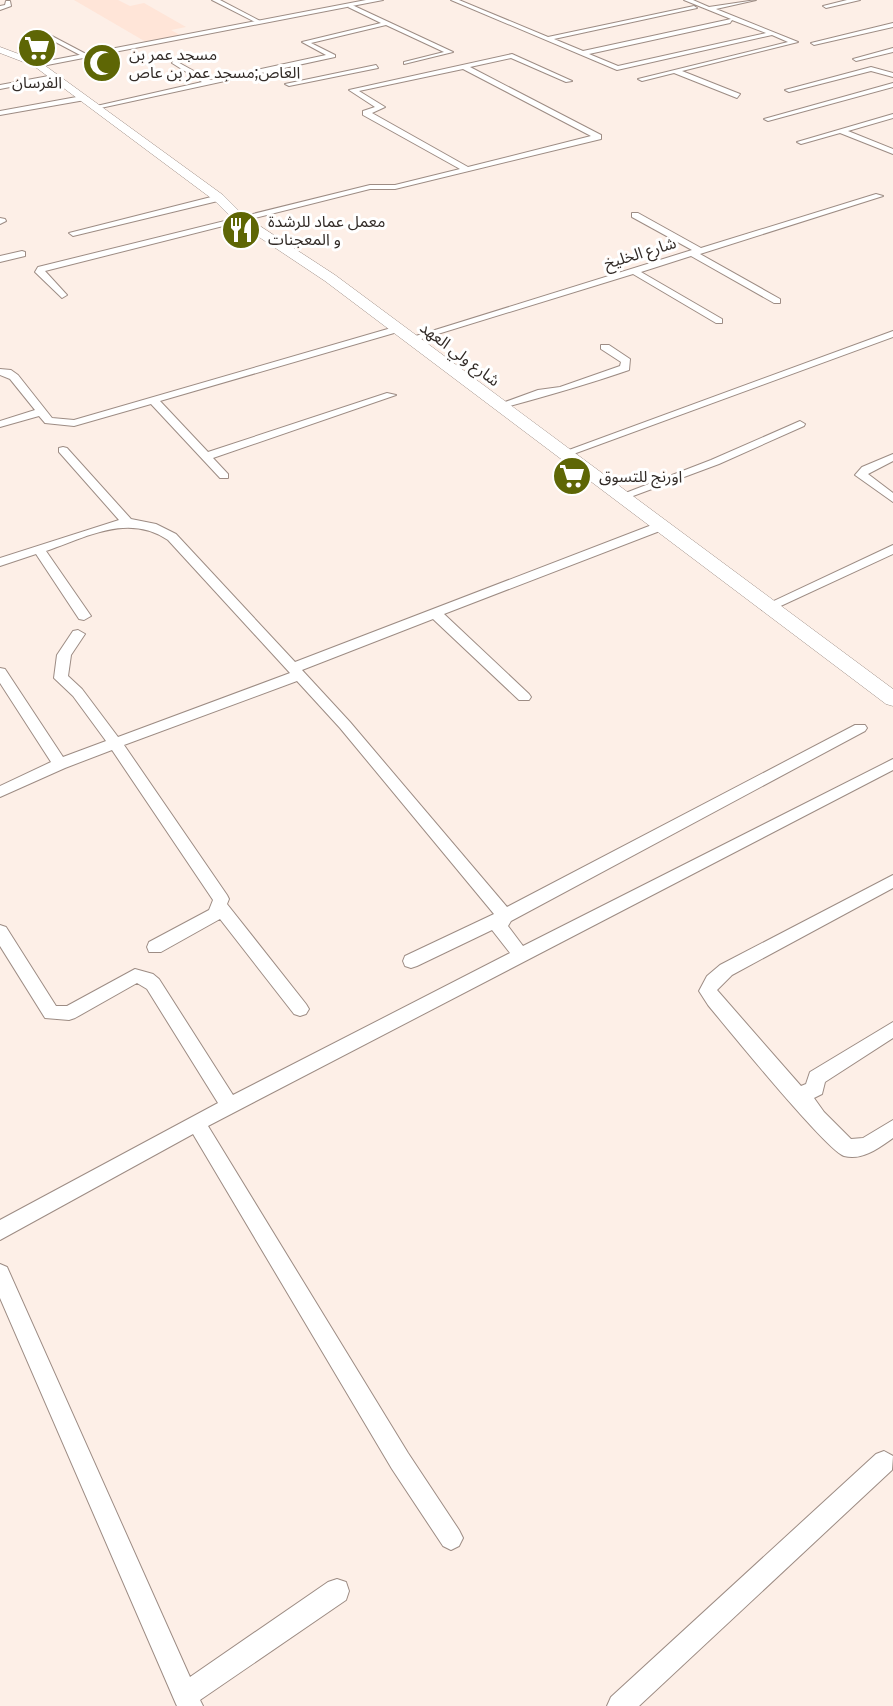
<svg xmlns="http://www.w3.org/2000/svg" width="893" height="1706" font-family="'Public Sans','Noto Sans Arabic',sans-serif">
<rect width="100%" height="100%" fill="#fdefe7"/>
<path fill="#ffe5d8" d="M74,0H118L130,6L144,3L186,27L171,30L180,35L146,42Z"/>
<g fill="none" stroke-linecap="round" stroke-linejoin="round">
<defs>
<path id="minor" d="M212,0H220L262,22L257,23Z
M451,0H459L548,37L694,6L697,8L554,39L583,51L731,19L684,0H693L709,7L756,0L716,9L798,42L682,71L740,94L737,98L674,73L642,81L638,79L788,42L772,35L617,70ZM732,20L766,33L618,66L589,54L730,23Z
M847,0H860L826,8L823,6Z
M6,1H10L11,6L0,10V6L5,5Z
M350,4L453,52L404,64V62L444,52L386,25L311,43L335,55V57L96,109L92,107L202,82L172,63L174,60L210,80L326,55L302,42L381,23L348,7Z
M893,23V27L814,45L811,43Z
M48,34L86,54L87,55L82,56L46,37Z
M893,48V52L856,61L853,59Z
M512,54L572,81L566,82L511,58L470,67L601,135V139L395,189H370L45,271L67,295L62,298L35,272L38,267L370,185H395L460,169L363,115V111L375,107L349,90ZM463,69L591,136L468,167L372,113L385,107L359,91Z
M376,65L378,68L289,86L285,84Z
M871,67L893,73V77L871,71L789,92L785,90Z
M54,75L56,78L0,89V85Z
M893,83V87L768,121L764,119Z
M82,96L85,100L0,115V111Z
M893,114V118L848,131L893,149V154L840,133L801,144L797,142Z
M876,194L883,196L700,254L780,299V303H774L691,256L641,272L722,319V323H716L633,274L415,341L406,339L692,250L632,217V213H638L701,248Z
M219,195L222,196V200L73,236L69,233Z
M0,218L5,219L6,221L0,224Z
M22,251L25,252V256L0,262V256Z
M398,326L403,329L401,331L160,401L208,452L387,393L396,395L213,458L228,474V478H220L151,404L74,426L45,423L39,416L0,427V421L35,410L10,379L0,375V369L11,370L18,375L52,418L74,420Z
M893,331V337L568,456L558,454Z
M601,345H609L630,359L629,370C586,385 543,397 499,409L494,406L538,390L560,387L620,366L621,362L601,349Z
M800,421L805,424L804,426L719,464L625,499H617L615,497L711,460Z
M63,447L67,448L131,519L156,524L176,534L295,662L657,523H665V529L444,614L529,694L531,697L529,700H519L433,619L302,670L350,722L507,907L855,725H865L867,728L865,731L511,921L508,926L523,946L893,759V770L208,1126L408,1453L459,1530L463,1538L459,1546L451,1550L443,1546L392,1469L193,1134L0,1240V1220L218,1103L147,989L137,983L75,1018L69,1020L45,1018L0,946V925L6,927L56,1006H67L135,969L153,974L159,979L233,1095L510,953L492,930L417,966L411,968L405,966L403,961L405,956L494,914L340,728L297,681L124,745L227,895L229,899L227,904L306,1004L309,1009L306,1014L300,1016L294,1014L220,919L161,952H149L147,947L149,942L209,910L213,900L112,750L65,768L0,797V786L51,762L0,683V668L5,669L63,757L106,741L73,696L54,678L57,655L73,631L78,630L85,634L71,655L68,676L82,689L118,737L290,673L168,540C128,513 87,537 46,551L91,616L84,620L79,619L36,554L0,566V558L119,520L59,452V448Z
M893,454V461L868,474L893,493V502L855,475L862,467Z
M893,545V554L772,610H762L761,607Z
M893,875V888L732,975L717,990L801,1086L806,1084L810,1072L893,1022V1038L825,1082L822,1094L814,1098L824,1112L851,1139L863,1138L893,1120V1138C879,1148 862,1161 844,1156C826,1150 727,1028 708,1005L699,991L707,976L720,965Z
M0,1264L7,1267L190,1677L328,1582L337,1579L346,1582L349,1591L346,1600L200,1700L203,1706H177L176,1704L0,1298Z
M884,1451L893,1456L892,1470L639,1706H607L611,1697L876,1454Z"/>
<path id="tertiary" d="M366,0H383L37,67L32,64Z"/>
<path id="secondary" d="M0,47L40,62L223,195L243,215L335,275L893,689V706L886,704L325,281L235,221L215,201L34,66L0,53Z"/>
</defs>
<use href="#minor" stroke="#9d8c84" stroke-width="2"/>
<use href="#tertiary" stroke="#9d8c84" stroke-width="2"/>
<use href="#secondary" stroke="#9d8c84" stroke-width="1"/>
<use href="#minor" fill="#fff" fill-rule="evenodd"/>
<use href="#tertiary" fill="#fff" fill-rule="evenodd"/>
<use href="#secondary" fill="#fff" fill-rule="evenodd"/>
</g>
<defs>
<symbol id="supermarket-disc" viewBox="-11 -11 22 22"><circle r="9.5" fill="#5e6605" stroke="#fff"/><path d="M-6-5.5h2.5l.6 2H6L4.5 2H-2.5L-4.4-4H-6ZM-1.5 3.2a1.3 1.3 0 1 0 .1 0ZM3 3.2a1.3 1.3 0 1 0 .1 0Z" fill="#fff"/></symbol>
<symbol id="mosque-disc" viewBox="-11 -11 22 22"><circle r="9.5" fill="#5e6605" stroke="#fff"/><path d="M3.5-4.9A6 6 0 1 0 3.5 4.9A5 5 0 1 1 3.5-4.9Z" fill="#fff"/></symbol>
<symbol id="restaurant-disc" viewBox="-11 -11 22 22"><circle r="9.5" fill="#5e6605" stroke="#fff"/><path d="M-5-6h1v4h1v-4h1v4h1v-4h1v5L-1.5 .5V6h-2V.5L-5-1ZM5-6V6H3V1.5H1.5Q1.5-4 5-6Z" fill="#fff"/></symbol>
</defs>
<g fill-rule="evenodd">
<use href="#supermarket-disc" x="15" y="26" width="44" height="44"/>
<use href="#mosque-disc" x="80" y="41" width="44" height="44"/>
<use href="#restaurant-disc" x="219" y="208" width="44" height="44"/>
<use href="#supermarket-disc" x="550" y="454" width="44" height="44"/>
</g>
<g text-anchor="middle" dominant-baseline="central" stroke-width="6" stroke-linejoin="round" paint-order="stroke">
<g font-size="16" fill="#322b27" stroke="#fff" text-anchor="start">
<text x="129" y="54">مسجد عمر بن<tspan x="129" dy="18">العاص;مسجد عمر بن عاص</tspan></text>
<text x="37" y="82" text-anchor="middle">الفرسان</text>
<text x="268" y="221">معمل عماد للرشدة<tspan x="268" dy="18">و المعجنات</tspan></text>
<text x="599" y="476">اورنج للتسوق</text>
</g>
<g font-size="16" fill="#322b27" stroke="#fff">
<text transform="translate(640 253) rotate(-17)">شارع الخليخ</text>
<text transform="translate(460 354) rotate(37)">شارع ولي العهد</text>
</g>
</g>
</svg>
